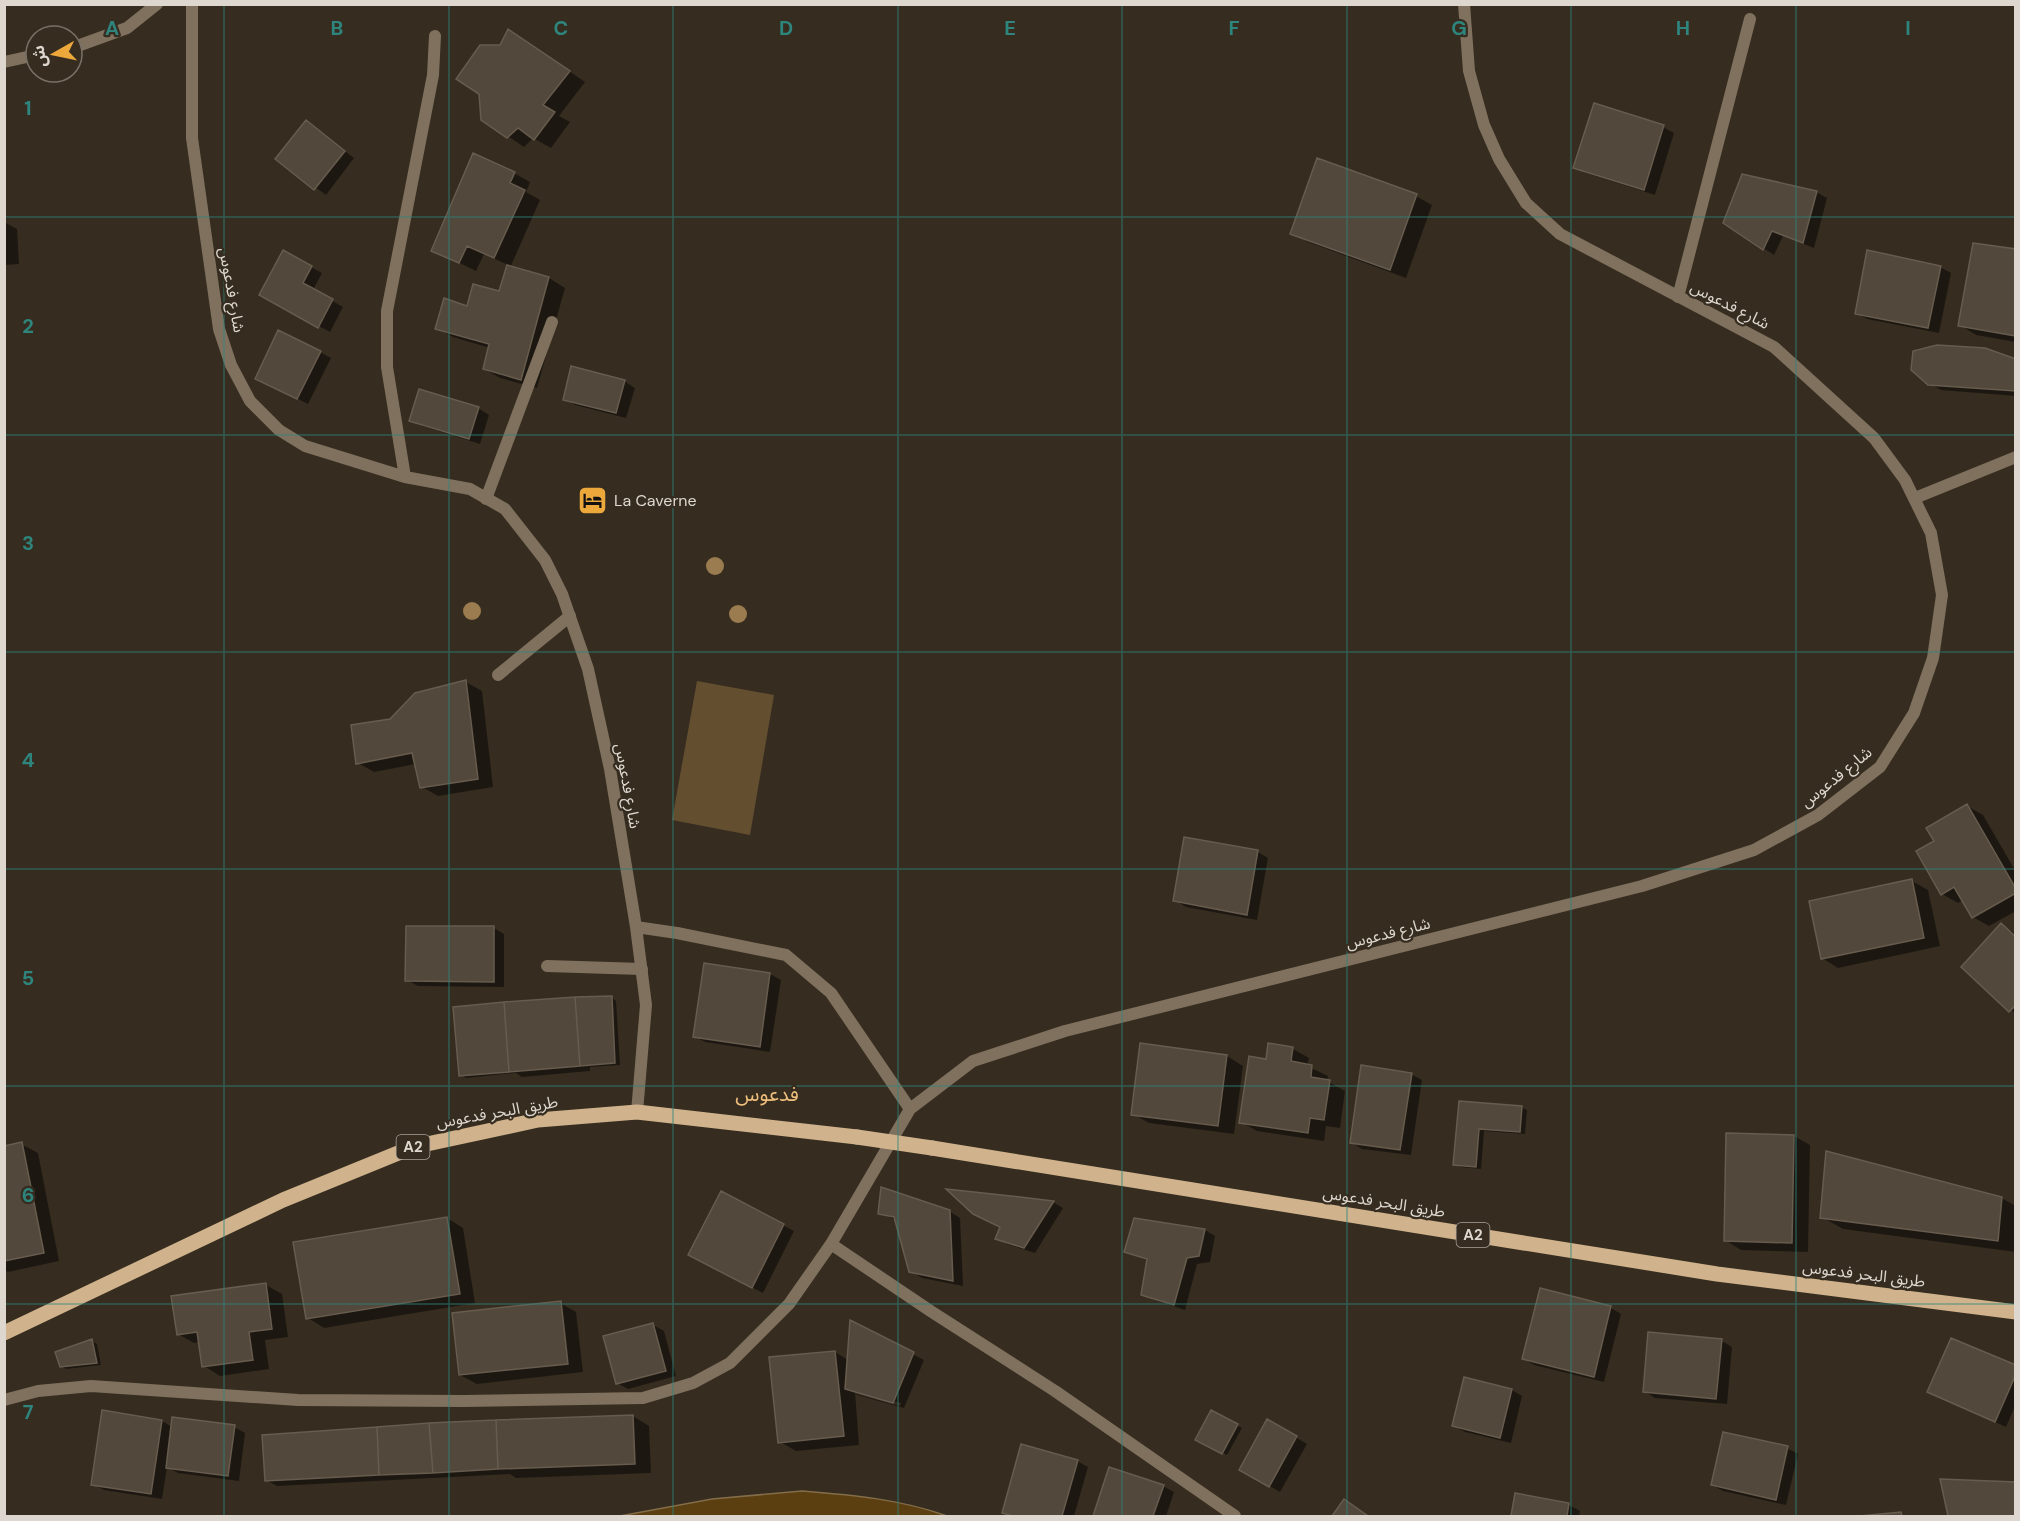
<svg xmlns="http://www.w3.org/2000/svg" width="2020" height="1521" font-family="'DM Sans','Noto Sans Arabic',sans-serif">
<rect width="100%" height="100%" fill="#362d20"/>
<path fill="#644e30" d="M697,681L774,695L750,835L672,820Z"/>
<path fill="#5c3f10" stroke="#836d49" stroke-width="1.5" d="M802,1491C852,1495 900,1499 947,1516H620L712,1499Z"/>
<path fill="#0007" d="M524,40L585,82L559,116L570,122L551,148L533,138L524,147L482,119L481,94L501,47Z
M306,122L354,158L326,195L277,159Z
M1663,127L1674,133L1655,195L1586,173L1575,167Z
M514,173L530,182L526,192L540,200L510,268L549,278L565,288L537,388L500,378L484,369L490,348L453,337L437,328L468,307L500,293L508,265L484,254L476,271L433,250Z
M1816,192L1827,198L1814,248L1783,236L1774,255L1725,223Z
M1416,196L1432,205L1406,278L1308,242L1292,233Z
M4,222L17,229L19,264L4,265Z
M2016,251V342L1976,335L1960,325Z
M283,252L322,273L313,290L343,307L330,332L271,301Z
M1940,267L1951,273L1939,333L1867,319L1856,313Z
M320,352L331,358L308,404L268,384Z
M2016,361V396L1941,390L1929,383Z
M624,381L635,388L626,418L575,405L565,399Z
M478,408L489,415L480,444L422,426L411,420Z
M466,682L482,691L493,787L438,796L422,787L416,764L374,772L358,763L391,720Z
M1967,806L1983,815L2016,872V911L1989,926L1973,917L1963,900L1958,903L1942,894L1936,842Z
M1186,839L1258,852L1268,858L1257,920L1186,907L1175,900Z
M1912,881L1928,890L1940,946L1838,968L1822,958Z
M2002,925L2016,934V1014L1963,967Z
M494,928L504,934V987L418,986L407,980Z
M705,965L770,974L781,980L770,1052L705,1042L694,1036Z
M612,998L616,1001L620,1065L590,1067V1071L522,1077L516,1073L466,1078L461,1075Z
M1293,1049L1309,1058L1307,1066L1328,1076L1327,1081L1345,1091L1340,1128L1326,1126L1324,1141L1257,1131L1241,1122L1267,1060Z
M1227,1056L1243,1066L1234,1134L1149,1123L1133,1114Z
M1411,1074L1422,1080L1411,1155L1362,1149L1351,1142Z
M1460,1103L1522,1108L1527,1110L1525,1134L1484,1131L1481,1169L1460,1167L1455,1164Z
M1794,1136L1810,1145L1808,1252L1741,1250L1725,1240Z
M21,1144L38,1153L59,1261L8,1272L4,1270V1147Z
M951,1191L1053,1202L1063,1208L1035,1253L1007,1244L997,1238L1002,1227Z
M721,1193L794,1231L763,1293L700,1261Z
M2001,1198L2016,1206V1252L1843,1229L1822,1217Z
M949,1211L960,1218L963,1286L922,1278L911,1271L896,1220L880,1213Z
M447,1218L463,1228L475,1303L324,1328L308,1318Z
M1205,1230L1215,1236L1210,1262L1197,1264L1185,1310L1154,1300L1143,1294L1149,1261L1126,1252Z
M266,1285L282,1294L288,1337L265,1340L269,1369L220,1376L204,1366L200,1342L194,1343L178,1334Z
M1541,1290L1611,1308L1621,1314L1604,1382L1534,1365L1524,1359Z
M560,1303L576,1312L583,1372L477,1384L460,1375Z
M851,1323L924,1360L904,1408L857,1395L856,1394L900,1406L901,1403L855,1391L859,1445L796,1451L780,1442L835,1352L848,1360Z
M653,1325L664,1331L676,1376L628,1389L617,1383Z
M92,1341L97,1344L101,1365L66,1369L61,1366Z
M1722,1341L1732,1347L1727,1404L1655,1398L1644,1391Z
M2016,1367V1404L2006,1427L1929,1392Z
M1466,1379L1512,1390L1522,1396L1511,1443L1465,1432L1454,1426Z
M104,1412L162,1421L172,1427H234L245,1433L239,1481L178,1473L167,1467L162,1499L104,1490L93,1484Z
M1212,1412L1242,1428L1227,1455L1197,1440Z
M633,1416L649,1426L651,1473L516,1478L510,1474L277,1486L266,1480L497,1421Z
M1268,1421L1307,1444L1280,1492L1241,1470Z
M1787,1448L1798,1454L1786,1505L1723,1491L1712,1485Z
M1077,1461L1088,1467L1074,1516H1010L1004,1513Z
M1110,1469L1163,1486L1174,1492L1166,1516H1095Z
M1942,1481L2016,1483V1516H1949Z
M1516,1495L1569,1505L1580,1511L1579,1516H1512Z
M1901,1514L1906,1516H1873Z"/>
<path fill="#52483b" stroke="#675c4e" stroke-width="1.5" d="M508,29L570,71L543,105L555,112L534,140L518,128L507,138L481,120L479,94L456,79L480,45H500Z
M1594,103L1664,125L1644,190L1573,168Z
M306,120L345,151L314,190L275,159Z
M473,153L515,172L510,183L525,190L494,258L467,246L459,263L431,251Z
M1317,158L1417,194L1390,270L1290,234Z
M1742,174L1817,191L1803,243L1772,231L1763,250L1723,223Z
M1973,243L2016,249V336L1958,326Z
M283,250L312,266L303,283L333,299L318,328L259,295Z
M1867,250L1941,266L1928,328L1855,314Z
M507,265L549,277L521,380L483,369L489,344L435,329L444,298L467,306L473,284L499,291Z
M278,330L321,351L297,399L255,379Z
M1937,345L1985,348L2016,359V391L1928,385L1911,370L1913,351Z
M571,366L625,380L616,413L563,400Z
M419,389L479,407L469,439L409,421Z
M466,680L478,779L420,788L412,753L356,764L351,725L390,719L415,693Z
M1967,804L2016,889V893L1972,918L1954,887L1941,895L1916,851L1934,841L1926,828Z
M1184,837L1258,850L1247,915L1173,901Z
M1912,879L1924,938L1821,959L1809,901Z
M2001,923L2016,937V1005L2009,1012L1961,967Z
M406,926H494V982L405,981Z
M704,963L770,973L760,1047L693,1037Z
M612,996L615,1063L580,1066L575,997Z
M575,997L580,1066L509,1072L504,1002Z
M504,1002L509,1072L459,1076L453,1007Z
M1140,1043L1227,1055L1218,1126L1131,1115Z
M1268,1043L1293,1047L1291,1061L1312,1065L1311,1077L1330,1080L1324,1120L1310,1118L1308,1133L1239,1123L1249,1056L1266,1059Z
M1361,1065L1412,1073L1400,1150L1350,1143Z
M1459,1101L1522,1106L1520,1132L1479,1129L1476,1167L1453,1165Z
M1726,1133L1794,1135L1792,1243L1724,1241Z
M22,1142L44,1253L4,1261V1146Z
M1826,1151L2002,1197L1998,1241L1820,1218Z
M881,1187L950,1210L953,1281L909,1272L894,1217L878,1214Z
M946,1189L1020,1197L1054,1201L1024,1248L995,1239L1000,1227L973,1214Z
M721,1191L784,1224L752,1288L688,1255Z
M447,1217L460,1294L306,1319L293,1242Z
M1134,1218L1205,1229L1199,1256L1187,1258L1174,1305L1141,1295L1147,1259L1124,1252Z
M266,1283L272,1329L249,1332L253,1360L202,1367L197,1332L177,1335L171,1296Z
M1540,1288L1611,1306L1594,1377L1522,1359Z
M561,1301L568,1364L459,1375L452,1313Z
M850,1320L914,1352L893,1403L845,1389Z
M653,1323L666,1371L616,1384L603,1336Z
M1648,1332L1722,1339L1716,1399L1643,1392Z
M1951,1338L2016,1365V1374L1995,1422L1927,1392Z
M92,1339L97,1363L60,1367L55,1352Z
M835,1351L844,1436L778,1443L769,1357Z
M1464,1377L1512,1389L1500,1438L1452,1426Z
M102,1410L162,1420L151,1494L91,1485Z
M1211,1410L1238,1424L1222,1454L1195,1440Z
M633,1415L635,1464L498,1469L496,1420Z
M172,1417L235,1425L228,1476L166,1468Z
M1267,1419L1297,1436L1269,1487L1239,1470Z
M496,1420L498,1469L433,1473L429,1423Z
M429,1423L433,1473L379,1475L377,1427Z
M377,1427L379,1475L265,1481L262,1435Z
M1723,1432L1788,1446L1776,1500L1711,1485Z
M1021,1444L1078,1460L1062,1516H1013L1002,1513Z
M1109,1467L1164,1485L1153,1516H1093Z
M1940,1479L2016,1482V1516H1948Z
M1515,1493L1569,1503L1567,1516H1511Z
M1344,1499L1368,1516H1332Z
M1901,1512L1902,1516H1859Z"/>
<g fill="none" stroke-linecap="round" stroke-linejoin="round">
<path stroke="#7f715e" stroke-width="12" d="M1678,297L1750,19
M486,499L552,322
M498,675L570,616
M547,966L642,969"/>
<path stroke="#7f715e" stroke-width="12" d="M192,4V138L219,329L231,365L250,401L279,430L305,446L405,477L470,489L505,509L545,560L562,594L588,669L610,769L636,927L646,1005L637,1112
M72,48L127,28L157,4
M4,62L36,55
M405,477L387,367V311L433,75L435,36
M1915,498L2016,457
M636,927L677,933L786,955L831,993L910,1109
M831,1244L932,1312L1055,1391L1235,1516
M4,1400L38,1391L91,1386L298,1400L464,1401L643,1398L693,1383L730,1363L789,1304L831,1244L910,1109L973,1061L1065,1031L1642,886L1754,850L1818,815L1880,767L1914,713L1933,658L1942,595L1931,533L1905,480L1874,438L1774,347L1560,234L1526,203L1499,159L1484,125L1469,71L1464,4"/>
<path stroke="#d0b38c" stroke-width="15" d="M932,1148L1717,1274L2016,1312
M4,1333L283,1200L413,1147L538,1120L637,1112L857,1137"/>
<path stroke="#d0b38c" stroke-width="15" d="M857,1137L932,1148"/>
</g>
<g fill="#9b7c50">
<circle cx="715" cy="566" r="9"/>
<circle cx="472" cy="611" r="9"/>
<circle cx="738" cy="614" r="9"/>
</g>
<path fill="none" stroke="#2e857d" stroke-width="1.5" stroke-opacity="0.55" d="M224,4V1516M449,4V1516M673,4V1516M898,4V1516M1122,4V1516M1347,4V1516M1571,4V1516M1796,4V1516M4,217H2016M4,435H2016M4,652H2016M4,869H2016M4,1086H2016M4,1304H2016"/>
<defs>
<symbol id="hotel-square" viewBox="-11 -11 22 22"><rect x="-9" y="-9" width="18" height="18" rx="4" fill="#eda83c" stroke="#362d20"/><path d="M-6-4.5h1.5V1H6V5H4.5V3h-9V5H-6ZM-4 0a1.8 1.8 0 1 1 3.6 0ZM.5 0V-2.5h3Q6-2.5 6 0Z" fill="#111"/></symbol>
</defs>
<g fill-rule="evenodd">
<use href="#hotel-square" x="576" y="484" width="33" height="33"/>
</g>
<g text-anchor="middle" dominant-baseline="central" stroke-width="4.5" stroke-linejoin="round" paint-order="stroke">
<g fill="#362d20" stroke="#aba49a" stroke-width="1.5">
<rect x="396.5" y="1135" width="33" height="24" rx="4.5"/>
<rect x="1456.5" y="1223" width="33" height="24" rx="4.5"/>
</g>
<g font-size="15" font-weight="bold" fill="#ddd7cf">
<text x="413" y="1147">A2</text>
<text x="1473" y="1235">A2</text>
</g>
<g font-size="16" fill="#ddd7cf" stroke="#362d20">
<text transform="translate(232 290) rotate(80)">شارع فدعوس</text>
<text transform="translate(1730 305) rotate(27)">شارع فدعوس</text>
<text transform="translate(1836 777) rotate(-39)">شارع فدعوس</text>
<text transform="translate(628 786) rotate(80)">شارع فدعوس</text>
<text transform="translate(1388 933) rotate(-14)">شارع فدعوس</text>
<text transform="translate(497 1112) rotate(-10)">طريق البحر فدعوس</text>
<text transform="translate(1384 1202) rotate(9)">طريق البحر فدعوس</text>
<text transform="translate(1864 1274) rotate(7)">طريق البحر فدعوس</text>
</g>
<g font-size="16" fill="#ddd7cf" stroke="#362d20" text-anchor="start">
<text x="614" y="500">La Caverne</text>
</g>
<g font-size="20" fill="#efbf7d" stroke="#362d20">
<text x="767" y="1094">فدعوس</text>
</g>
</g>
<g font-size="20" text-anchor="middle" font-weight="bold" fill="#2e857d" stroke="#362d20" stroke-width="4.5" stroke-linejoin="round" paint-order="stroke">
<text x="112" y="35">A</text>
<text x="337" y="35">B</text>
<text x="561" y="35">C</text>
<text x="786" y="35">D</text>
<text x="1010" y="35">E</text>
<text x="1234" y="35">F</text>
<text x="1459" y="35">G</text>
<text x="1683" y="35">H</text>
<text x="1908" y="35">I</text>
<text x="28" y="115">1</text>
<text x="28" y="333">2</text>
<text x="28" y="550">3</text>
<text x="28" y="767">4</text>
<text x="28" y="985">5</text>
<text x="28" y="1202">6</text>
<text x="28" y="1419">7</text>
</g>
<rect width="2020" height="1521" fill="none" stroke="#ddd7cf" stroke-width="12"/>
<g transform="translate(54 54) rotate(261)"><circle r="28" fill="#362d20" stroke="#797166" stroke-width="1.5"/>
<path d="M0-4.5L10 22L0 15L-10 22Z" fill="#eda83c"/>
<text y="-9" font-size="16" font-weight="bold" text-anchor="middle" fill="#ddd7cf">ش</text>
</g>
</svg>
